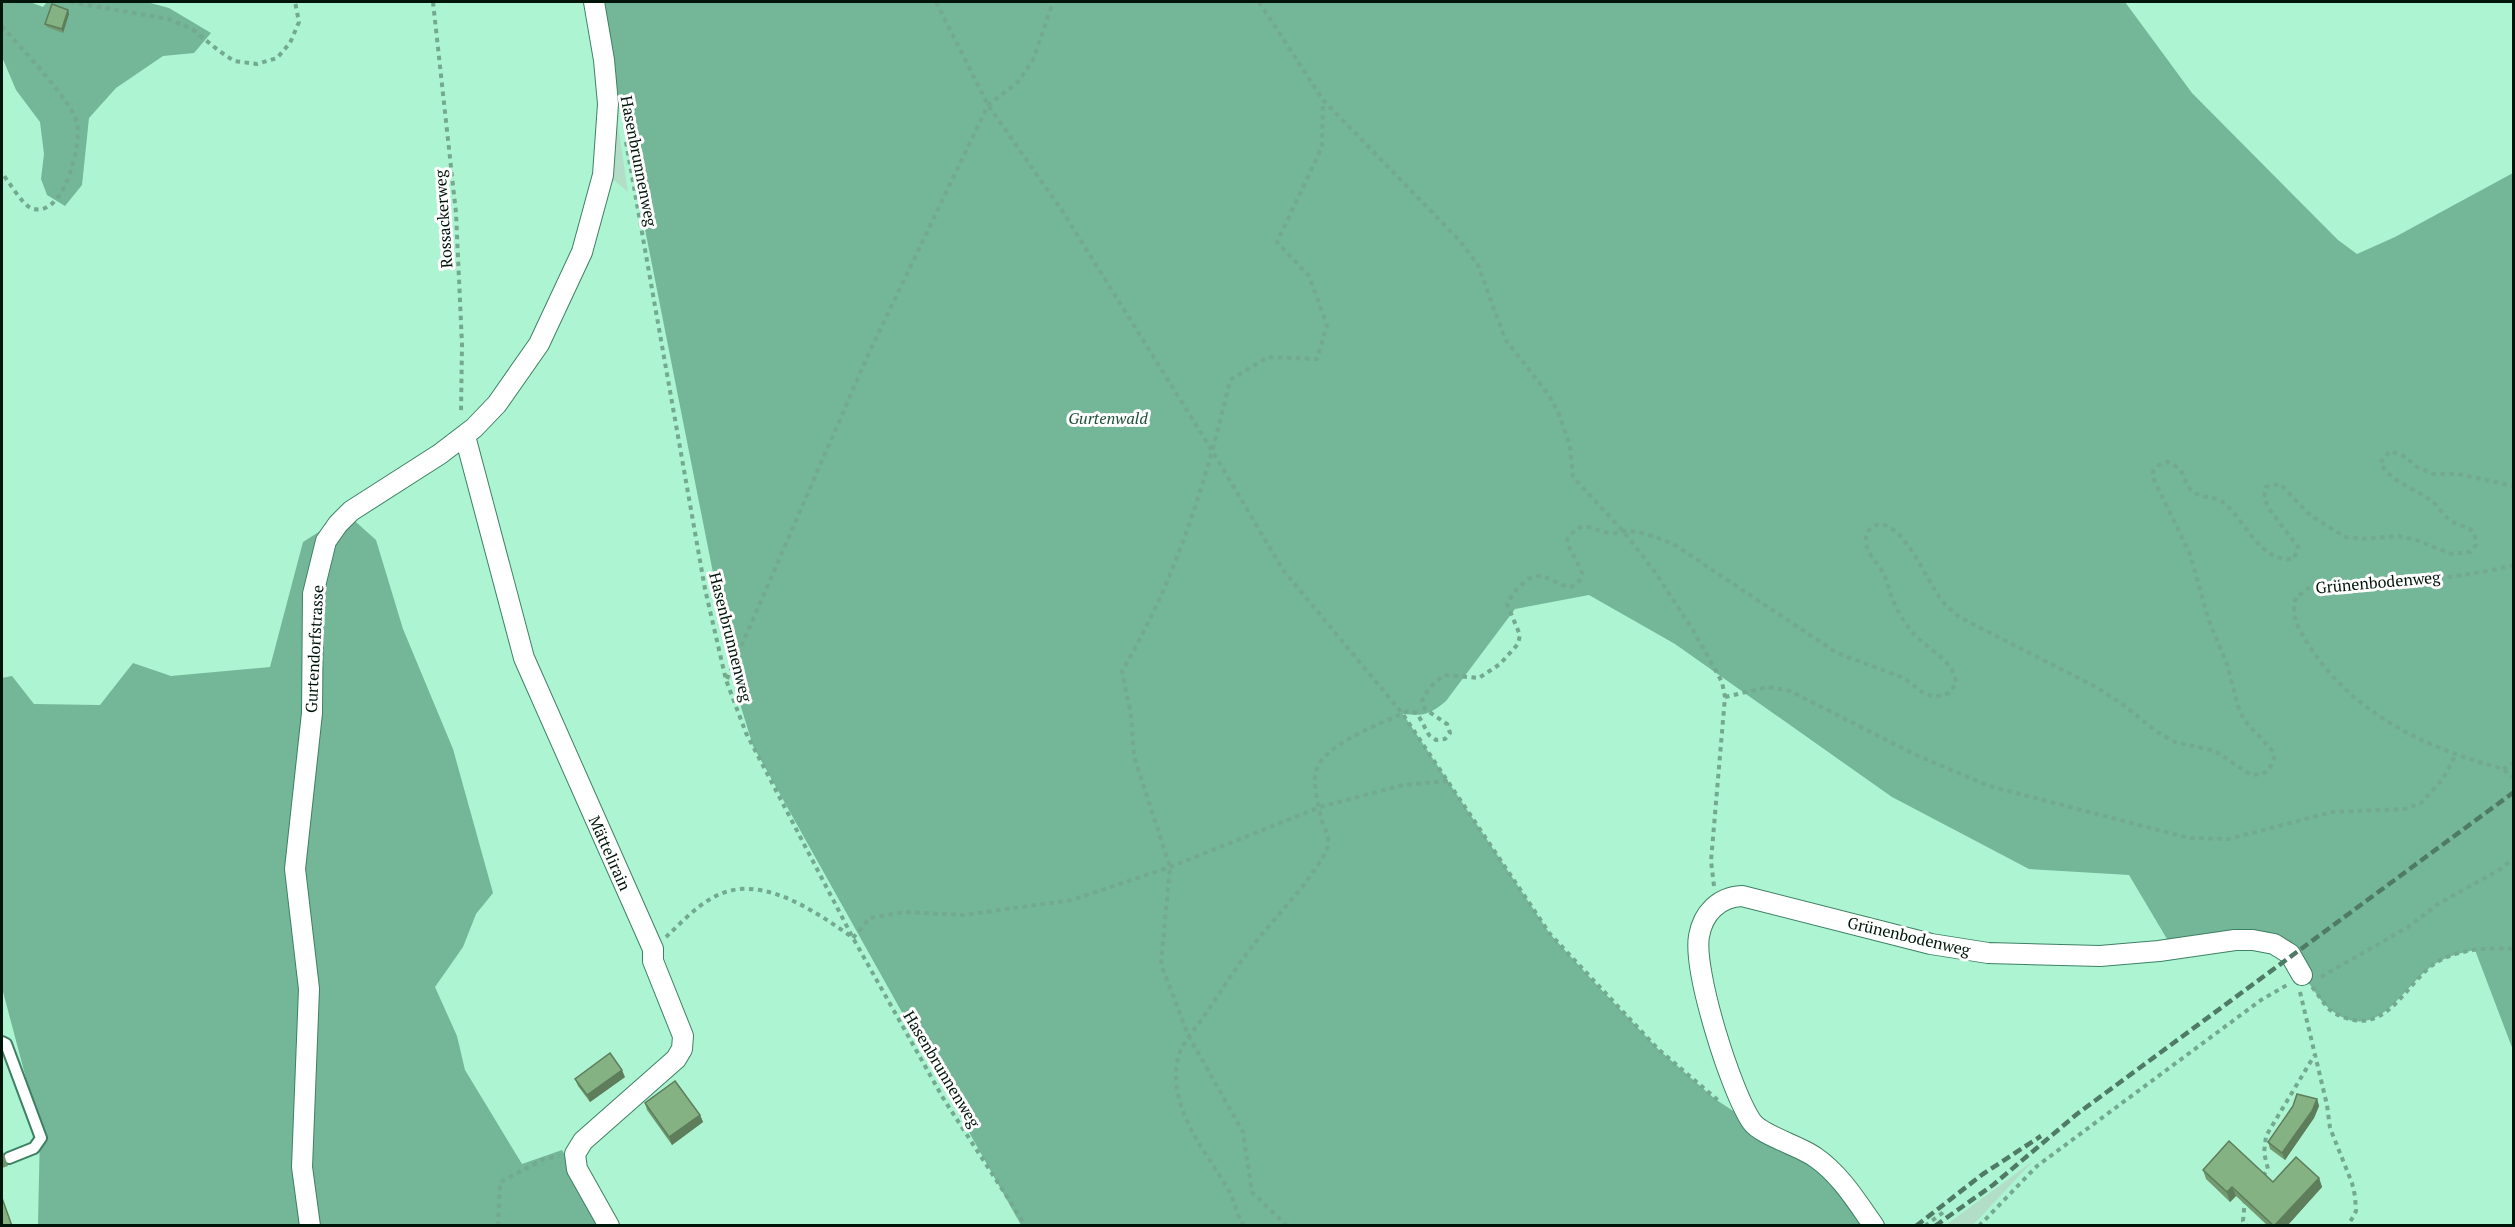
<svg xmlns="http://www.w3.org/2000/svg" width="2515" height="1227" font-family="'PT Serif',serif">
<rect width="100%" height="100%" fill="#adf4d2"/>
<path fill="#b2dec8" d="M615,118L617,120L628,192L615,181L605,183Z
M2033,1161L1973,1225H1946Z"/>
<path fill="#74b698" d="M6,2H30L43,7L47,2H147L169,8L211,33L194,53L163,56L116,88L89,118L82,185L65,206L47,195L41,179L44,154L40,122L16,90L2,57V3Z
M600,2H2125L2192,93L2338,240L2357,254L2395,237L2513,173V1050L2475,950C2460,953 2444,957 2432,966C2401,988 2377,1046 2331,1010C2321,1003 2313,988 2305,978C2296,966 2285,955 2274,944L2173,949L2129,875L2029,869L1892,797L1675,644L1589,595L1515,609L1446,701C1429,715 1424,716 1403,714L1550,934L1595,983L1658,1049L1715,1099L1753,1124L1806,1150L1873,1226L1021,1225L753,746L737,694Z
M347,514L376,540L403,629L453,749L493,893L476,914L463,947L435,987L457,1036L465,1070L522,1164L562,1150L606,1225H38L40,1131L2,988V678L12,676L34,704L100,705L133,663L171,676L270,667L303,542Z"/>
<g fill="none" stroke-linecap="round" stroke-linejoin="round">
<defs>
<path id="service" d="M2,1042L6,1044L41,1138L34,1148L9,1158"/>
<path id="minor" d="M465,436L524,658L653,949V961L683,1036L682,1049L676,1059L583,1141L575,1154L577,1169L609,1226
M310,1226L302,1167L309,989L295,869L312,713L313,594L326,541L338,524L351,511L440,454L474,428L497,404L539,344L582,252L603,175L608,104L604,60L594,2
M1874,1226C1857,1202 1840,1174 1815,1157C1800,1146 1761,1135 1752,1122C1731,1092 1693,971 1699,936C1703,913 1719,897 1742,896L1931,944L1988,953L2100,956L2159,951L2235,940H2253L2274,944L2290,954L2302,975"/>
</defs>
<use href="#service" stroke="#3d8164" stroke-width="14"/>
<use href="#minor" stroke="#3d8164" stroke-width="22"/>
<path stroke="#73a98f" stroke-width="4" stroke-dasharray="4.5 4.5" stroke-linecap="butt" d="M70,2L169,19L192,29L218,50L234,61L257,64L277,58L290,43L299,22L295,2
M433,2L456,213L462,345L461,413
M936,2L988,105L1063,212L1213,452L1283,570L1402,713L1550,934L1658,1049L1720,1102
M1259,2L1323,100L1460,241L1478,265L1505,339L1548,394L1559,414L1570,446L1573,477L1623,531L1653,569L1693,630L1722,682L1725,697L1711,861L1714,886
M2,26C18,45 73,102 77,123C82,145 63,221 31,208C22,204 9,182 2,173
M626,142L705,589L726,680L746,733L853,938L943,1098L1026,1226
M2514,565C2448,582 2379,582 2312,584L2306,591L2296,597C2290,617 2299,630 2310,647C2355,715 2426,748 2503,769L2514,778
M727,679L868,355L988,105L1018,82L1033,60L1053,2
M1725,697L1768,687L1790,691L1916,755L1989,786L2189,838L2229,839L2332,812L2405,809L2421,803L2443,779L2456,754
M2503,769L2514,763
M666,937C682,922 699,903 720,894C765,875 817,913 852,937
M853,938L870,918L905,912L964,915L1072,900L1170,867L1320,807L1403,785L1448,781
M2321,977L2408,927L2438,904L2499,870L2514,858
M2312,987C2318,994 2323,1003 2329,1009C2335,1014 2343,1018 2350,1019C2389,1031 2409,979 2437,962C2459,949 2489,947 2514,949
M2300,992L2327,1105L2330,1128L2352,1183L2355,1196L2356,1211L2348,1226
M2263,1176L2268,1169L2264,1153L2266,1136L2314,1056
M2245,1199L2243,1221L2247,1226
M498,1226L500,1182L544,1159L559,1156
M1244,1226C1236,1214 1235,1201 1228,1189C1206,1152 1174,1116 1176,1070C1177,1047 1193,1032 1205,1015C1221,991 1236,967 1254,944C1277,915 1305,888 1324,855C1332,841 1327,834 1322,821C1319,809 1314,789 1315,776C1317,745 1384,723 1408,711L1417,713L1429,735L1436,740L1445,739L1450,733L1447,724L1425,709L1422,701L1429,688L1444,675L1479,678L1500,664L1518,644L1520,635L1507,604C1512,594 1526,575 1539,576C1550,577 1559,586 1571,587L1579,581L1582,574C1578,561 1570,553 1567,540C1583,516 1590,531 1611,533C1616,534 1620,531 1625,531C1643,531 1658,538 1675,545L1837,653L1904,678L1922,692L1934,697L1949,693L1956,684C1955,661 1928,650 1913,633C1905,624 1897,610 1892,598C1889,590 1887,581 1883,572C1877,563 1866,552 1866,541C1865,535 1868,529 1874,526C1899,513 1928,582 1940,598C1945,606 1953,611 1959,617L2098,688L2125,706L2157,732L2175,742L2215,751L2251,775L2262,774L2269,770L2274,759L2272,750L2244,720L2238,706L2227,664L2209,621L2190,554L2154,480L2153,472L2159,465L2168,462C2172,464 2178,467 2180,470C2185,476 2185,484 2191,490C2200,499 2215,495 2225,504C2247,523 2259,562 2294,559L2298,547L2270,510L2264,498L2266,487L2280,484L2310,515L2345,537L2364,539L2398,536L2416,540L2452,554L2470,552L2476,545C2475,524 2467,530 2453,522C2444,517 2440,508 2433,502C2416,488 2393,484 2380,463L2390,451L2406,457L2415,466L2433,474H2458L2514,486
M1287,1226L1252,1192L1243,1132L1188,1035L1161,964L1170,867L1134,756L1131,716L1122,671C1175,582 1207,480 1230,380L1268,357L1317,359L1327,325L1309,276L1277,242L1322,147L1323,100
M1925,1226L1945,1211
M1979,1226L2037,1166L2261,1000L2287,985"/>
<use href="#service" stroke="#fff" stroke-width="10"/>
<use href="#minor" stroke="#fff" stroke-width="20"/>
<path stroke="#4f7b66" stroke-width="4.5" stroke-dasharray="9 4.5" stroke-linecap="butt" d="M1916,1226L1983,1174L2041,1136
M1935,1226L1993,1185L2077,1114L2514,792"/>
</g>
<path fill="#729970" d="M68,10L69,14L63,33L47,27L45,24Z
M625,1077L590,1102L578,1086L575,1079Z
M2317,1099L2319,1106L2314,1118L2285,1160L2270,1149L2268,1142Z
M645,1103L700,1115L703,1122L672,1145L647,1110Z
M2,1149L8,1166L2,1168Z
M2203,1170L2273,1182L2319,1178L2322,1187L2287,1226H2268L2236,1196L2230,1202L2206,1179Z"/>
<path fill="#5d7d5b" d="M68,10L69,14L63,33L62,29Z
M622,1070L625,1077L590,1102L587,1095Z
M2317,1099L2319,1106L2314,1118L2285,1160L2282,1153Z
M700,1115L703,1122L672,1145L669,1137Z
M2319,1178L2322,1187L2287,1226H2275Z
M2232,1187L2236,1196L2230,1202L2227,1192Z"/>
<path fill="#85b282" stroke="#5d7d5b" stroke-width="1.5" d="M52,4L68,10L62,29L45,24Z
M610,1053L622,1070L587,1095L575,1079Z
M675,1081L700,1115L669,1137L645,1103Z
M2297,1094L2317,1099L2312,1111L2282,1153L2268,1142L2293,1106Z
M2229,1141L2273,1182L2296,1157L2319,1178L2274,1226L2232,1187L2227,1192L2203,1170Z
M2,1198L12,1226H2Z"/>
<g text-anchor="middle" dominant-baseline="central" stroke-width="6" stroke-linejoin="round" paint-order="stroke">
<g font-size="16" fill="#00150a" stroke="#fff">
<text transform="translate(639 161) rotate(79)">Hasenbrunnenweg</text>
<text transform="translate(443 219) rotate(-94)">Rossackerweg</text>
<text transform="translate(2378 582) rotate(-5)">Grünenbodenweg</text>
<text transform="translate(731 637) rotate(76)">Hasenbrunnenweg</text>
<text transform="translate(314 649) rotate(-87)">Gurtendorfstrasse</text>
<text transform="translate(610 853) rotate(66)">Mättelirain</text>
<text transform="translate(1909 936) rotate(13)">Grünenbodenweg</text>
<text transform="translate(942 1069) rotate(59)">Hasenbrunnenweg</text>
</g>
<g font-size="16" font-style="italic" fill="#1c503b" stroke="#fff">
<text x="1108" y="418">Gurtenwald</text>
</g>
</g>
<rect width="2515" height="1227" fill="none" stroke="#00150a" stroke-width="6"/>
</svg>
